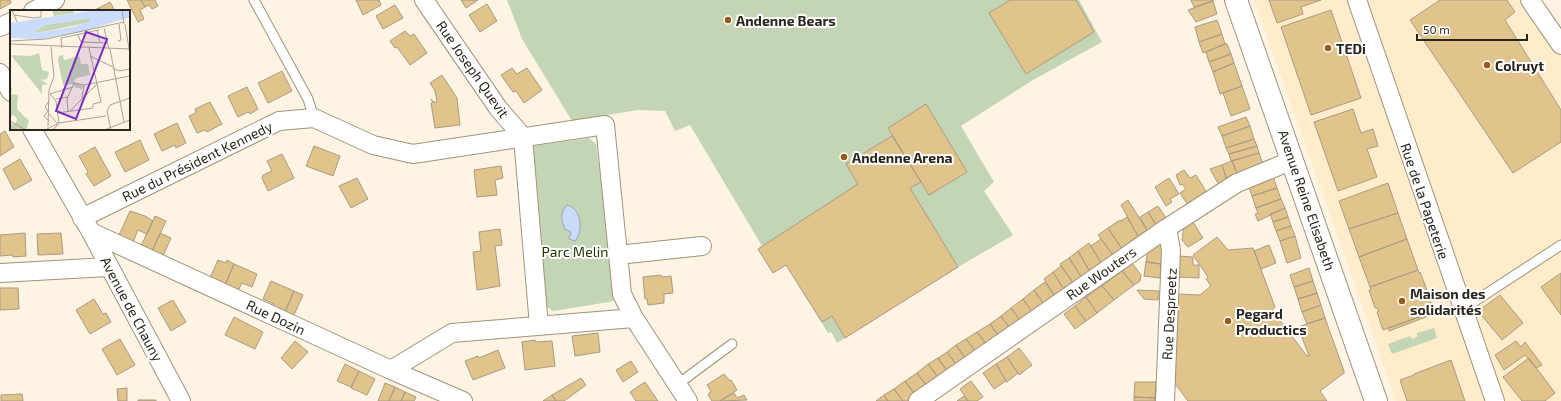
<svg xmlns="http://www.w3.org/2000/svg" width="1561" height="401" font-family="'Exo 2',sans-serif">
<rect width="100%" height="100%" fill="#fdf4e4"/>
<path fill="#ffecca" d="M1254,0H1520L1561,57V401H1396Z"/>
<path fill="#c4d5b5" d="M507,0H1079L1102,42L1033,80L961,126L994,182L984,191L1013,235L958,267L837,343L831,332L828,333L786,265L773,273L758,249L762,246L690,125L675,131L665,111L638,110L607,115L605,125L577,129L522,39Z
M589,138L596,144L617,296L615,300L609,302L553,311L546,306L532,146Z
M1434,328L1437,338L1392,354L1388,344L1410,336L1412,339L1417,337V333Z"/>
<path fill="#cbdbfb" stroke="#9ba5b8" d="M567,205C581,208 584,231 575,241L569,239L571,232L565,229C561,221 560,212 567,205Z"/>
<path fill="#e1c38c" stroke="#a99b83" d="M0,0H10L11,3L0,9Z
M127,0H141L145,7L140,10L144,19L138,22Z
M141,0H155L158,6L152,9L149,5L145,7Z
M356,0H379L381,5L363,15Z
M461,0H478L466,8Z
M1010,0H1076L1094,32L1026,74L989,13Z
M1191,0H1213V1L1194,7Z
M1269,0H1321L1301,7L1303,14L1277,23Z
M1440,0H1507L1515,12L1505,20L1561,110V142L1513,173L1410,20Z
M1213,1L1217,14L1196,22L1188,10Z
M110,2L115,11H101L99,8Z
M487,4L497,21L480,32L469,15Z
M395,5L403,18L383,29L376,16Z
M99,8L101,11H92Z
M1331,10L1361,98L1311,115L1281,27Z
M1217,20L1222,34L1199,42L1195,27Z
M405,31L410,36L414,34L427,53L410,65L397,47L395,48L390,41Z
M1222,34L1225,44L1203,53L1199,42Z
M1225,44H1227L1231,54L1209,62L1206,52Z
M1231,54L1234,63L1213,72L1209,62Z
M1234,63L1242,86L1220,94L1213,72Z
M512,68L517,74L527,68L542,90L524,103L516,91L513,92L501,75Z
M282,71L292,91L268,103L258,83Z
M442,75L457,98L460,125L435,128L431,103L433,102L431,99L433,102H437L435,91L430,83Z
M1242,86L1250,109L1231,116L1223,93Z
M247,87L258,109L250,114L248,112L238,117L228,96Z
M210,102L222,124L207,132L205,130L197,133L189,116L196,113L195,109Z
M926,104L967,172L929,195L888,128Z
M1353,109L1361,133L1373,129L1378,146L1367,149L1377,177L1338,191L1314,122Z
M1246,117L1250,126L1222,136L1218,127Z
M177,123L186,143L176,148L175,145L162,151L154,134Z
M1250,126L1254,139L1226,148L1222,136Z
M5,131L14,147L0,156V134Z
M892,136L921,182L910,188L958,267L845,338L832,316L822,322L786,265L773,273L758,249L858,184L846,164Z
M1254,139L1257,146L1229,154L1226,148Z
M140,140L149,160L125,172L115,152Z
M314,146L340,156L333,176L306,166Z
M1257,146L1259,153L1231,161L1229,154Z
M95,147L111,176L94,186L86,174L88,172L79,156Z
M1259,153L1264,167L1238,176L1232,161Z
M282,154L294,178L268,191L262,178L263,175L272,171L267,161Z
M20,159L32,180L14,190L3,169Z
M1232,161L1238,176L1227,180L1222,165Z
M1222,165L1227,180L1219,185L1210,169Z
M501,166L503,178L495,180L497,195L477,197L474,170Z
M1184,170L1190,178L1196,175L1207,193L1188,205L1180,193L1186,189L1182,184L1180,185L1176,175Z
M1273,176L1277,188L1252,196L1248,184Z
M357,178L368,199L351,208L339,186Z
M1169,178L1179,194L1170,199L1172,202L1166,206L1155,187Z
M1388,183L1398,213L1349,229L1339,201Z
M1277,188L1281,199L1256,208L1252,196Z
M1281,199L1285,208L1258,221L1255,214L1258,213L1256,208Z
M1128,200L1147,230L1138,236L1121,205Z
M1158,206L1166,218L1156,225L1148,212Z
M1285,208L1288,217L1273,222L1270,214Z
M130,211L145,216L153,221L147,234L138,230L133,242L119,235Z
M1148,212L1156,225L1147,230L1140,217Z
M1398,213L1407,239L1359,257L1349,229Z
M155,216L166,221L152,251L141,246Z
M1127,217L1138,236L1122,249L1108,228L1120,220L1121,221Z
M1288,217L1291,226L1276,231L1273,222Z
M1193,222L1203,238L1188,247L1182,240L1184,227Z
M1291,226L1295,236L1280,241L1276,231Z
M1108,228L1122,249L1113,255L1098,235Z
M500,229L502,245L495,246L500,286L477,290L473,252L481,251L479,232Z
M25,233L26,256L13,257V255L0,256V235Z
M61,233L63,254L38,255L37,234Z
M160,233L171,238L163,256L152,251Z
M1295,236L1301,258L1287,263L1280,241Z
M1217,237L1228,250L1253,248L1275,307L1272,310L1307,356H1309L1298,327L1325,318L1344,371V373L1320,391L1327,401H1188L1173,381L1177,294L1200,295L1211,286L1206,279L1208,277L1193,255Z
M1101,239L1113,255L1101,263L1091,246Z
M1407,239L1418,270L1370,287L1359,257Z
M1089,243L1101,263L1090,272L1078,251Z
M1160,243L1164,244L1161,264L1146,262L1148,250Z
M1269,245L1276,263L1261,269L1254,251Z
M1078,251L1090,272L1082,278L1069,258Z
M1178,256L1193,257V265H1199V278L1177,277Z
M1069,258L1082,278L1074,284L1060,264Z
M218,260L226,263L227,260L234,264L225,285L210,278Z
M1146,262L1161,264L1160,278L1144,276Z
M1132,263L1141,275L1140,281L1134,285L1122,271Z
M234,264L257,274L252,287L242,283L238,291L225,285Z
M1061,266L1074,284L1065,291L1053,272Z
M1309,268L1313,281L1294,287L1290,275Z
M1418,270L1419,273L1420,272L1427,290H1425L1427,294H1428L1434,312L1383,330L1377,312L1379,311L1377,308H1375L1369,290H1371L1370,287Z
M1122,271L1134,285L1114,300L1102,286Z
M1053,272L1065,291L1056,298L1044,279Z
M1561,273V315L1541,287Z
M661,275L662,277L671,276L673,293L664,294V303L648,305L647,299H645L643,277Z
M271,281L294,291L285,312L273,307L274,304L263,299Z
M1313,281L1317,293L1298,299L1294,287Z
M1045,282L1056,298L1045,306L1034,290Z
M1102,286L1114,300L1097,313L1086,297Z
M0,288H18L19,309L0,310Z
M1034,290L1045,306L1034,315L1023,299Z
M1137,290L1159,291L1158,300L1144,299Z
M294,291L303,295L293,317L285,312Z
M1317,293L1321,305L1302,312L1298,299Z
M1500,295L1523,323L1502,340L1478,311Z
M1086,297L1097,313L1086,321L1075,306Z
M94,299L103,314L106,313L111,322L90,334L76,310Z
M1023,299L1034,315L1022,323L1011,308Z
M173,300L186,322L171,331L158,308Z
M1321,305L1325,318L1307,324L1302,312Z
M1075,306L1086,321L1075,329L1064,314Z
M1011,308L1022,323L1012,331L1001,316Z
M1430,313L1431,315L1389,331L1388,328Z
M1001,316L1012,331L1001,339L990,324Z
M234,317L263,332L255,349L225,335Z
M990,324L1001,339L989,348L977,332Z
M977,332L989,348L978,355L966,339Z
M598,333L600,352L575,356L572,336Z
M120,339L135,365L117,375L102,349Z
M966,339L978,355L968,362L956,345Z
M535,340V342L552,341L555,366L525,370L522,342Z
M295,341L308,352L292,369L281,358Z
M1516,341L1521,347L1525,342L1542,365L1536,368L1525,355L1504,370L1495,355Z
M956,345L968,362L959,368L947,352Z
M1019,348L1032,365L1019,375L1007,357Z
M498,350L505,368L473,380L465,361L478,356L479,358Z
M947,352L959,368L950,375L938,358Z
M1007,357L1018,373L1007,382L996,364Z
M938,358L950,375L941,381L928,364Z
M1529,358L1555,393L1545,401H1522L1503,377Z
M1451,360L1465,401H1407L1400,380L1414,375V374Z
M631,361L638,372L623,382L616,370Z
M345,364L359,371L351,387L337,381Z
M928,364L941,381L929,389L917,373Z
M996,364L1006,381L994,389L983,373Z
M359,371L375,379L367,395L351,388Z
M917,373L929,389L917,397L905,381Z
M724,374L730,381L731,380L737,390L720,401H712L708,395L711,391L707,385Z
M581,378L586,385L564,401H556L552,395Z
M905,381L917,397L911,401H903L894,389Z
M971,381L983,397L977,401H968L960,389Z
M645,382L658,401H636L630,392Z
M1135,382H1156L1155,398L1134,397Z
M385,383L395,387L389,401H378Z
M395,387L405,392L401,401H389Z
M127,388V401H118L117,389Z
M894,389L903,401H888L884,395Z
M405,392L416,397L414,401H401Z
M734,393L737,398L744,395L747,400L720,401Z
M22,394L23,401H1V395Z
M552,395L556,401H543Z
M884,395L888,401H876Z
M964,396L968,401H957Z
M1134,397L1155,398V401H1134Z
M138,400H156V401H138Z"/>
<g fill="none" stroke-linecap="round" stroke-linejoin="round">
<defs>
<path id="lane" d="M254,0L308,99L314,118
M1463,309L1561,245
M678,384L732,344"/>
<path id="street" d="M424,0L498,108L523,137
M1357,0L1495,401
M1530,0L1561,45
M33,11L55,0
M0,27L11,22
M0,73L11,92
M32,129L91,232L181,401
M523,137L539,326
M82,218L279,121L314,118L373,145L413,154L605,125L622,294L634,318L688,401
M91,232L391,370L463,401
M618,255L702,246
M0,273L108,267
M391,370L452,333L634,318
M918,401L1167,228L1237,183L1293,160
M1165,401L1171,250L1167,228"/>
<path id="secondary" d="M1236,0L1376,401"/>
</defs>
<use href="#lane" stroke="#a0937b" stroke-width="11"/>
<use href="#street" stroke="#a0937b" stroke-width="20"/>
<use href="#secondary" stroke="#a0937b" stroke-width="24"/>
<use href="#lane" stroke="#fff" stroke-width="9"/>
<use href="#street" stroke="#fff" stroke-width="18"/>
<use href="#secondary" stroke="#fff" stroke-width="22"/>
</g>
<g fill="#965b1a" stroke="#fff" stroke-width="1.5">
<circle cx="728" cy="20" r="4"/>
<circle cx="1328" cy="48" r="4"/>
<circle cx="1487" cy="65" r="4"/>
<circle cx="844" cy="157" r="4"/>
<circle cx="1402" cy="301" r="4"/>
<circle cx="1228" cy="321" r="4"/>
</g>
<g text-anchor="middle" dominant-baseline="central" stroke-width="4" stroke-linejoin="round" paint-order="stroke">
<g font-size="14" font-weight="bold" fill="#2b261c" stroke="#fff" text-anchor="start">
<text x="736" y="20">Andenne Bears</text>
<text x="1336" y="48">TEDi</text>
<text x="1495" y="65">Colruyt</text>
<text x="852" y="157">Andenne Arena</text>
<text x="1410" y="293">Maison des<tspan x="1410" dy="16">solidarités</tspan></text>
<text x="1236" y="313">Pegard<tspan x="1236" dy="16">Productics</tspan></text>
</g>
<g font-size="14" fill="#2b261c" stroke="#fff">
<text transform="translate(473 69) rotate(55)">Rue Joseph Quevit</text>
<text transform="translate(197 161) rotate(-26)">Rue du Président Kennedy</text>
<text transform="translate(1307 200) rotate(71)">Avenue Reine Elisabeth</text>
<text transform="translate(1425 201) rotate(71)">Rue de la Papeterie</text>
<text transform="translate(1101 273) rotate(-35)">Rue Wouters</text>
<text transform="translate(132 309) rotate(62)">Avenue de Chauny</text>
<text transform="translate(1169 314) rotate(-87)">Rue Despreetz</text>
<text transform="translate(276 317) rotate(25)">Rue Dozin</text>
</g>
<g font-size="14" fill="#213800" stroke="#fff">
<text x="575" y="251">Parc Melin</text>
</g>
</g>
<g transform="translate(10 10)">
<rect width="120" height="120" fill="#fdf4e4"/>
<path d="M42,0H63L64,3L44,6ZM73,9H80L81,12L27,23L24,22L35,15ZM29,43L32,60L39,62L37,69L31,70L38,74L32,75V120V84L1,45L21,46ZM53,45L54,50L69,46L71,54H78L80,65L66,68L64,72L73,75L72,79L64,77V74L53,75L48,51L49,46ZM0,77L2,78L1,84L8,85L7,99L19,111L16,120H0V114L6,113L7,109L4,105L1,106Z" fill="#c4d5b5"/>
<path d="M87,0H120V7L71,22L30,29L0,28V13ZM73,9H80L81,11L67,16L27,23L24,22L35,15Z" fill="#cbdbfb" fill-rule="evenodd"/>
<path fill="none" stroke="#a9a294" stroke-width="1" d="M2,0L7,12M112,0L114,14M4,5L24,8L31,7V0M115,14L120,45M94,18L99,39M87,20L90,33M68,25L71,32L98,33M0,31L36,29L114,12M108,31L111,30L109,14M1,34L120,39M52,38L51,28L89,20M100,39L114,112M80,46L103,57M103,58L109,61L120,59M40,84L63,77M72,88L74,75M46,89L58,87M38,101L34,106L39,111M58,101L57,89L64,73L74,75L120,66M60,101L87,74M39,102L35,97L39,91M47,103L83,98V94L91,92L79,38M39,104L47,113M0,111L16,120M38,117L39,80L44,66L41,37M35,120L49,113L46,91L40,84M43,120L49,113L96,106M94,120L120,110M101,120L97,101L100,95L120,88"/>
<path fill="#7b2cbf" fill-opacity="0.15" stroke="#7b2cbf" stroke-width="2" d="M76,22L97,29L66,109L46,101Z"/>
<rect width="120" height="120" fill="none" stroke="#2b261c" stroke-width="2"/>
</g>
<path d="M1417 34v6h110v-6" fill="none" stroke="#2b261c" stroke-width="2"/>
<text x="1423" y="34" font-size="12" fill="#2b261c" stroke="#ffffff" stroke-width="3" paint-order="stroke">50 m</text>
</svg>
